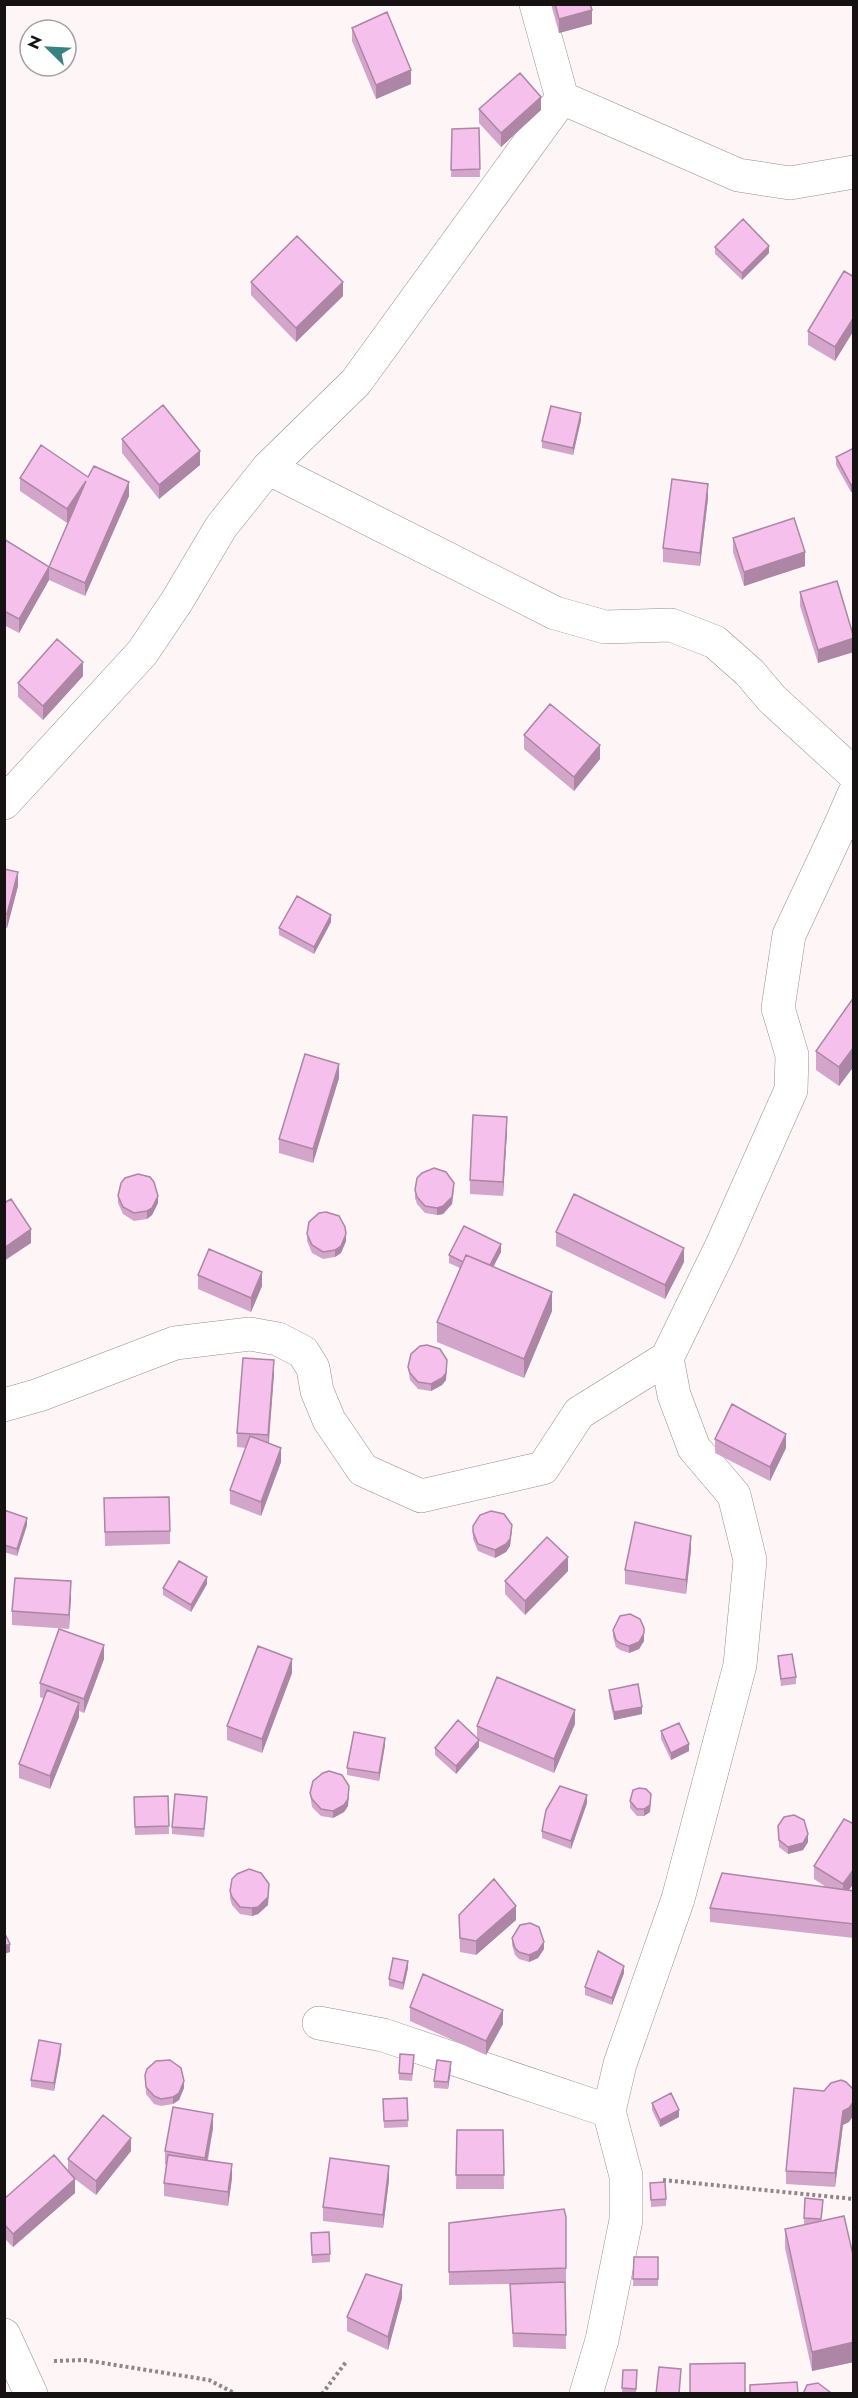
<svg xmlns="http://www.w3.org/2000/svg" width="858" height="2398" font-family="Jost,sans-serif">
<rect width="100%" height="100%" fill="#fef5f7"/>
<g fill="none" stroke-linecap="round" stroke-linejoin="round">
<defs>
<path id="minor" d="M536,4L562,98
M562,98L738,175L790,183L854,172
M268,468L555,613L605,627L671,625L715,642L750,673L772,699L854,774
M4,803L142,653L177,601L221,527L268,468L356,382L562,98
M4,1405L39,1395L175,1343L250,1334L278,1339L303,1352L313,1368L317,1391L329,1420L363,1470L421,1496L543,1468L579,1413L667,1358
M319,2023L383,2035L609,2111
M4,2335L31,2394
M586,2394L602,2340L626,2220V2176L609,2111L620,2064L678,1899L740,1665L750,1560L734,1495L694,1448L674,1395L667,1358L722,1245L791,1090L792,1055L778,1008L789,935L840,826L854,794"/>
</defs>
<use href="#minor" stroke="#978d8f" stroke-width="34"/>
<path stroke="#8d8788" stroke-width="4" stroke-dasharray="3 3" stroke-linecap="butt" d="M663,2180L854,2199
M54,2361L84,2360L209,2380L236,2394
M322,2394L346,2362"/>
<use href="#minor" stroke="#fff" stroke-width="33"/>
</g>
<path fill="#d3a5ca" d="M551,4H590L592,24L559,33Z
M352,28L411,84L376,99L352,41Z
M479,109L541,110L501,147L479,123Z
M479,128L480,177H451L452,129Z
M715,247L769,253L742,280L715,254Z
M854,277V330L835,361L808,345V331Z
M251,282L343,296L296,342L251,295Z
M581,420L573,455L542,448V441Z
M122,439L200,465L159,499L122,453Z
M854,448V490L851,492L836,465V457Z
M88,477L129,496L85,596L49,580L19,633L4,625V539L49,567L70,518L67,523L20,491V478Z
M708,498L700,566L663,562V548Z
M733,538L805,566L744,586L733,552Z
M800,592L854,636L818,663L800,606Z
M83,676L43,720L18,697V683Z
M524,735L600,759L574,791L524,749Z
M4,869L18,886L7,928L4,927Z
M331,922L314,954L279,935V928Z
M854,997V1066L839,1086L816,1070V1051Z
M339,1078L313,1163L279,1153V1139Z
M507,1131L503,1196L470,1194V1180Z
M415,1190L454,1191L452,1204L443,1214L437,1215L425,1213L417,1204L415,1198Z
M118,1196L158,1203L152,1215L147,1219L134,1221L123,1214L118,1203Z
M556,1232L684,1262L665,1299L556,1246Z
M307,1234L346,1241L341,1253L335,1257L323,1259L312,1253L307,1241Z
M501,1252L493,1267L552,1311L524,1378L437,1342V1322L460,1268L449,1263V1255Z
M198,1275L262,1286L251,1312L198,1289Z
M408,1367H447L446,1380L442,1385L431,1391L418,1389L410,1380Z
M274,1374L269,1443L281,1462L261,1516L230,1504V1490L246,1448L237,1447V1433Z
M715,1439L786,1448L770,1481L715,1453Z
M104,1498L170,1531V1544L105,1546Z
M4,1510L27,1525L17,1556L4,1552Z
M473,1526L512,1532L510,1546L506,1552L495,1558L478,1551L473,1539Z
M691,1550L686,1594L625,1584V1570Z
M568,1571L525,1615L505,1594V1581Z
M207,1584L191,1612L163,1595V1588Z
M71,1595L69,1629L12,1625V1611Z
M613,1630L644,1635V1641L639,1649L629,1653L620,1650L616,1647L613,1637Z
M778,1656L796,1677V1684L781,1686L778,1663Z
M104,1659L84,1713L79,1711V1717L50,1789L19,1778V1764L44,1699L40,1697V1683Z
M292,1673L262,1753L227,1740V1726Z
M609,1690L642,1714L614,1720L609,1697Z
M575,1724L554,1773L479,1741V1747L456,1774L435,1755V1748L477,1738V1726Z
M661,1731L689,1751L671,1760L661,1739Z
M385,1745L379,1781L347,1775V1768Z
M310,1793L349,1794L348,1806L344,1812L333,1818L321,1816L312,1807Z
M168,1796L169,1834L135,1835L134,1797Z
M630,1801H651L650,1812L644,1816H637L630,1808Z
M587,1803L571,1849L542,1838V1831Z
M207,1804L204,1837L172,1834V1827Z
M854,1824V1883L849,1890L854,1891V1938L710,1922V1908L826,1887L814,1879V1866Z
M778,1826L808,1842L803,1850L788,1854L779,1847Z
M230,1891H269L268,1905L258,1914L252,1916L240,1914L232,1905L230,1898Z
M459,1915L516,1920L476,1955L460,1952Z
M512,1938L544,1949L538,1958L529,1962L519,1959L515,1955L512,1945Z
M408,1968L403,1990L389,1986V1979Z
M624,1973L612,2005L585,1995V1987Z
M410,2007L503,2024L486,2055L410,2021Z
M61,2052L54,2091L31,2087V2080Z
M414,2062L412,2081L399,2080V2073Z
M451,2069L448,2089L434,2088V2081Z
M145,2075L184,2088L179,2100L173,2104L161,2106L154,2104L146,2094Z
M794,2088L849,2122L843,2125L835,2187L786,2184V2171Z
M407,2098L408,2127L384,2128L383,2099Z
M652,2103L679,2117L660,2127L652,2110Z
M213,2128L208,2160L232,2178L228,2206L164,2196V2183L166,2165L165,2164V2151Z
M457,2130H503L504,2189H456Z
M131,2151L96,2195L75,2179V2193L13,2247L4,2238V2199L68,2171V2159Z
M389,2180L383,2228L323,2221V2207Z
M650,2183L666,2199V2206L651,2207Z
M823,2207L821,2221L854,2259V2362L812,2371L785,2248V2229L804,2225V2218Z
M566,2217V2282H565L566,2349L513,2347L510,2284L449,2285V2223Z
M311,2233L330,2254V2262L312,2263Z
M634,2257H658V2286H633Z
M402,2298L388,2350L347,2331V2317Z
M623,2370H637L636,2394H622Z"/>
<path fill="#ac86a4" d="M592,10V24L559,33V19Z
M411,70V84L376,99V85Z
M541,97V110L501,147V133Z
M769,246V253L742,280V273Z
M343,282V296L296,342V328Z
M854,317V330L835,361V347Z
M581,413V420L573,455V448Z
M200,451V465L159,499V485Z
M86,481V495L67,523V509Z
M129,482V496L85,596V583Z
M854,483V490L851,492V485Z
M708,484V498L700,566V553Z
M805,552V566L744,586V572Z
M49,567V580L19,633V619Z
M854,638V652L818,663V650Z
M83,662V676L43,720V706Z
M600,745V759L574,791V777Z
M18,872V886L7,928V914Z
M331,915V922L314,954V947Z
M854,1047V1066L839,1086V1067Z
M339,1064V1078L313,1163V1149Z
M507,1117V1131L503,1196V1182Z
M454,1183L452,1204L443,1214L437,1215V1208Z
M158,1196V1203L152,1215L147,1219V1211Z
M31,1229V1243L4,1261V1248Z
M346,1234V1241L341,1253L335,1257V1250Z
M501,1244V1252L486,1281V1274Z
M684,1248V1262L665,1299V1285Z
M262,1272V1286L251,1312V1298Z
M552,1292V1311L524,1378V1359Z
M274,1360V1374L268,1449V1435Z
M447,1360L446,1380L442,1385L431,1391V1384Z
M786,1434V1448L770,1481V1467Z
M281,1448V1462L261,1516V1502Z
M27,1518V1525L17,1556V1549Z
M512,1525L510,1546L506,1552L495,1558V1550Z
M691,1536V1550L686,1594V1580Z
M568,1557V1571L525,1615V1601Z
M207,1577V1584L191,1612V1605Z
M71,1581V1595L69,1629V1615Z
M644,1628V1641L639,1649L629,1653V1646Z
M104,1645V1659L84,1713V1699Z
M292,1659V1673L262,1753V1739Z
M79,1703V1717L50,1789V1776Z
M642,1707V1714L614,1720V1712Z
M575,1710V1724L554,1773V1759Z
M385,1738V1745L379,1781V1773Z
M479,1740V1747L456,1774V1766Z
M689,1744V1751L671,1760V1753Z
M349,1786L348,1806L344,1812L333,1818V1811Z
M651,1794L650,1812L644,1816V1809Z
M587,1795V1803L571,1849V1841Z
M808,1834V1842L803,1850L788,1854V1847Z
M854,1869V1883L843,1898V1884Z
M269,1884L268,1905L258,1914L252,1916V1908Z
M516,1906V1920L476,1955V1941Z
M544,1942V1949L538,1958L529,1962V1955Z
M10,1944V1952L4,1954V1946Z
M408,1961V1968L403,1990V1983Z
M624,1966V1973L612,2005V1998Z
M503,2010V2024L486,2055V2041Z
M61,2044V2052L54,2091V2083Z
M451,2062V2069L448,2089V2082Z
M184,2081V2088L179,2100L173,2104V2097Z
M854,2101V2115L849,2122L843,2125L835,2187V2173L843,2111Z
M679,2110V2117L660,2127V2120Z
M213,2114V2128L205,2172V2158Z
M131,2138V2151L96,2195V2181Z
M232,2164V2178L228,2206V2192Z
M389,2166V2180L383,2228V2215Z
M75,2179V2193L13,2247V2234Z
M402,2285V2298L388,2350V2337Z
M854,2342V2362L812,2371V2352Z"/>
<path fill="#f5c0eb" stroke="#ac86a4" stroke-width="1.5" d="M555,4H590L592,10L559,19Z
M387,12L411,70L376,85L352,28Z
M520,73L541,97L501,133L479,109Z
M479,128L480,169L451,170L452,129Z
M743,219L769,246L742,273L715,247Z
M297,236L343,282L296,328L251,282Z
M844,271L854,277V317L835,347L808,331Z
M163,405L200,451L159,485L122,439Z
M551,406L581,413L573,448L542,441Z
M41,445L88,477L94,466L129,482L85,583L49,567L19,619L4,611V539L49,567L86,481L67,509L20,478Z
M854,448V483L851,485L836,457Z
M672,479L708,484L700,553L663,548Z
M794,518L805,552L744,572L733,538Z
M837,581L854,638L818,650L800,592Z
M57,639L83,662L43,706L18,683Z
M550,704L600,745L574,777L524,735Z
M4,869L18,872L7,914H4Z
M297,896L331,915L314,947L279,928Z
M854,997V1047L839,1067L816,1051Z
M305,1054L339,1064L313,1149L279,1139Z
M473,1115L507,1117L503,1182L470,1180Z
M434,1168L446,1172L454,1183L452,1197L443,1206L437,1208L425,1206L417,1197L415,1190L417,1178L422,1173Z
M138,1174L150,1177L154,1182L158,1196L152,1208L147,1211L134,1213L123,1207L118,1196L121,1183L125,1178Z
M574,1194L684,1248L665,1285L556,1232Z
M11,1199L31,1229L4,1248V1203Z
M326,1212L339,1216L345,1227L346,1234L341,1246L335,1250L323,1252L312,1245L307,1234L309,1222L319,1213Z
M464,1226L501,1244L490,1265L466,1255L463,1262L449,1255Z
M209,1249L262,1272L251,1298L198,1275Z
M466,1255L552,1292L524,1359L437,1322Z
M427,1345L440,1349L447,1360L446,1373L442,1378L431,1384L418,1382L410,1373L408,1367L411,1354L420,1346Z
M243,1358L274,1360L268,1435L237,1433Z
M732,1404L786,1434L770,1467L715,1439Z
M250,1436L281,1448L261,1502L230,1490Z
M169,1497L170,1531L105,1532L104,1498Z
M4,1510L27,1518L17,1549L4,1545Z
M491,1511L504,1514L512,1525L510,1539L506,1544L495,1550L478,1544L473,1532V1526L480,1515Z
M635,1522L691,1536L686,1580L625,1570Z
M547,1537L568,1557L525,1601L505,1581Z
M179,1561L207,1577L191,1605L163,1588Z
M15,1578L71,1581L69,1615L12,1611Z
M630,1614L640,1619L644,1628V1633L639,1642L629,1646L620,1643L616,1640L613,1630L620,1616Z
M59,1629L104,1645L84,1699L40,1683Z
M258,1646L292,1659L262,1739L227,1726Z
M792,1654L796,1677L781,1679L778,1656Z
M497,1677L575,1710L554,1759L477,1726Z
M638,1684L642,1707L614,1712L609,1690Z
M47,1690L79,1703L50,1776L19,1764Z
M458,1720L479,1740L456,1766L435,1748Z
M679,1723L689,1744L671,1753L661,1731Z
M354,1732L385,1738L379,1773L347,1768Z
M329,1771L342,1775L349,1786L348,1799L344,1805L333,1811L321,1809L312,1799L310,1793L313,1781L323,1773Z
M560,1786L587,1795L571,1841L542,1831L546,1810Z
M639,1788L646,1789L651,1794L650,1805L644,1809H637L630,1801L633,1790Z
M175,1794L207,1797L204,1829L172,1827Z
M168,1796L169,1826L135,1827L134,1797Z
M794,1815L804,1820L808,1834L803,1843L788,1847L779,1840L778,1826L784,1817Z
M844,1819L854,1824V1869L843,1884L814,1866Z
M249,1869L261,1873L269,1884L268,1897L258,1907L252,1908L240,1907L232,1897L230,1891L232,1879L237,1874Z
M722,1873L854,1891V1924L710,1908Z
M494,1879L516,1906L476,1941L460,1938L459,1915Z
M530,1923L539,1927L544,1942L538,1951L529,1955L519,1952L515,1948L512,1938L520,1925Z
M4,1932L10,1944L4,1946Z
M598,1951L624,1966L612,1998L585,1987Z
M393,1958L408,1961L403,1983L389,1979Z
M423,1974L503,2010L486,2041L410,2007Z
M39,2040L61,2044L54,2083L31,2080Z
M400,2054L414,2055L412,2074L399,2073Z
M170,2060L181,2068L184,2081L179,2093L173,2097L161,2099L154,2096L146,2087L145,2075L147,2069L156,2061Z
M437,2060L451,2062L448,2082L434,2081Z
M841,2080L846,2082L853,2089L854,2101L849,2108L843,2111L835,2173L786,2171L794,2088L824,2091L831,2083Z
M671,2093L679,2110L660,2120L652,2103Z
M407,2098L408,2120L384,2121L383,2099Z
M173,2107L213,2114L205,2158L165,2151Z
M103,2115L131,2138L96,2181L68,2159Z
M457,2130H503L504,2175H456Z
M54,2155L75,2179L13,2234L4,2224V2199Z
M168,2155L232,2164L228,2192L164,2183Z
M330,2158L389,2166L383,2215L323,2207Z
M665,2182L666,2199L651,2200L650,2183Z
M805,2198L823,2200L821,2219L804,2218Z
M564,2209L566,2217V2268L449,2272V2223Z
M844,2216L854,2259V2342L812,2352L785,2229Z
M329,2232L330,2254L312,2255L311,2233Z
M634,2257H658V2279H633Z
M366,2274L402,2285L388,2337L347,2317Z
M565,2282L566,2335L513,2333L510,2284Z
M745,2363V2394H690V2364Z
M659,2367L681,2369L679,2394H656Z
M623,2370H637L636,2389L622,2388Z
M797,2382L798,2394H750V2385Z
M818,2383L830,2392V2394H803L807,2385Z"/>
<rect width="858" height="2398" fill="none" stroke="#161213" stroke-width="12"/>
<g transform="translate(48 48) rotate(294)"><circle r="28" fill="#ffffff" stroke="#a2a0a1" stroke-width="1.5"/>
<path d="M0-4.5L10 22L0 15L-10 22Z" fill="#398282"/>
<text y="-9" font-size="16" font-weight="bold" text-anchor="middle" fill="#161213">N</text>
</g>
</svg>
